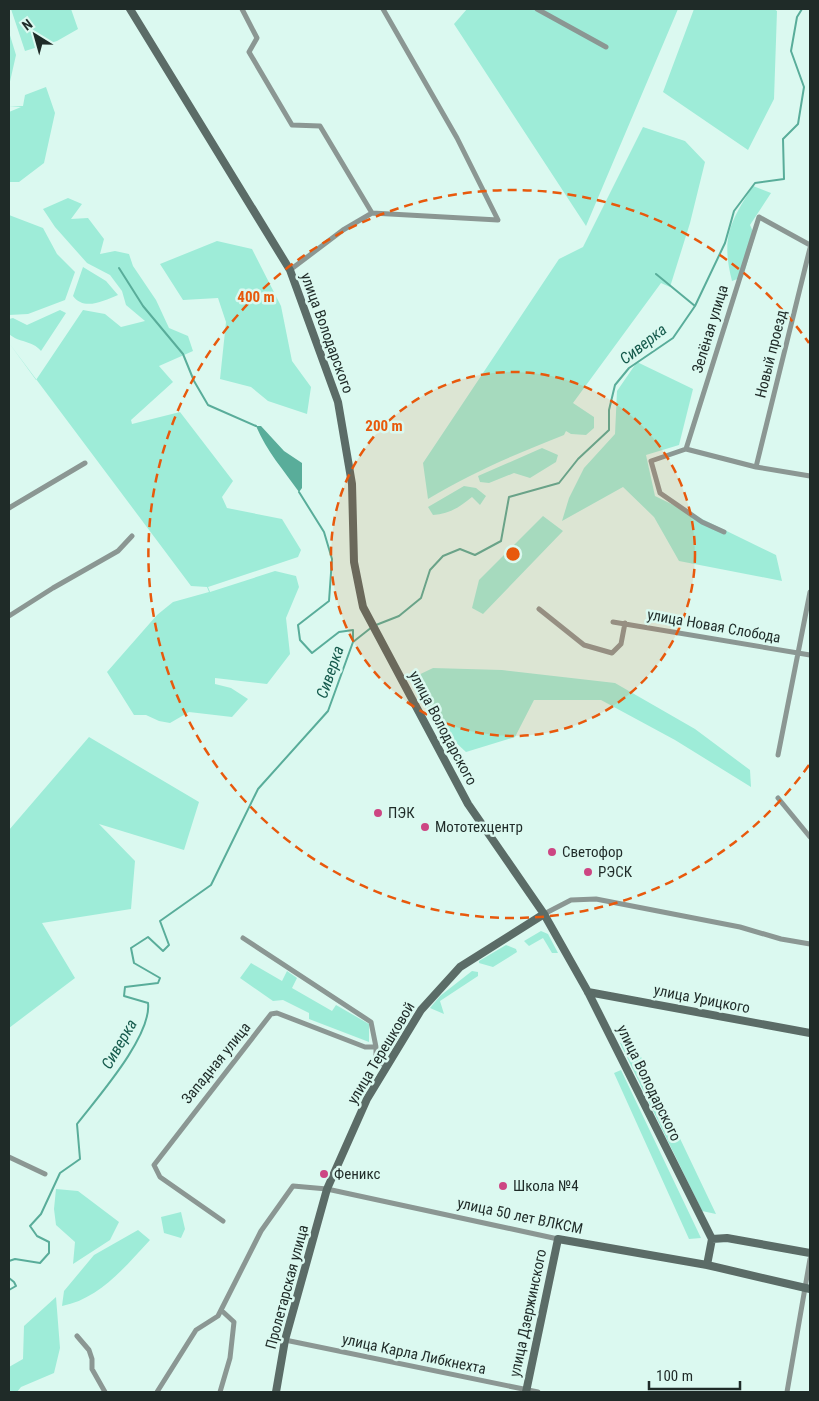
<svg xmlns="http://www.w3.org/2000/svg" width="819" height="1401" font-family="'Roboto Condensed',sans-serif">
<rect width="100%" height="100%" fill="#dbf9f0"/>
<path fill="#9eecd8" d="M11,9H71L78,29L57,41L25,51Z
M467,9H678L586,226L454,24Z
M694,9H774L777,11L774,99L748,150L663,92Z
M9,32L16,55L9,86Z
M46,87L55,113L44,163L19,182H9V112L21,107L9,106H23L25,95Z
M643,127L685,141L705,162L690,223L670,287L661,283L573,403L594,417V428L586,435L571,434L566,431L564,435C516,454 473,472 428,499L423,463L559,259L583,247Z
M753,186L771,193L750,225L755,236L743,277L732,281C721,238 730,222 753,186Z
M68,198L82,204L71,219L88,218L104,239L100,254L115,251L129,254L133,266L156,300L169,328L188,336L193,351L159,366L173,382L131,420L132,424L180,412L233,481L222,497L227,508L282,519L301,550L298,557L208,587L210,592L275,571L296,576L299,587L286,618L290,654L267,684L215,678V684L231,688L248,699L232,717L189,712L170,723L159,721L146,715H134L107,672L157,615L173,602L209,592L207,587L191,586L9,343L36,380L83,310L105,314L121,327L145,321L126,305L122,291L110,275L87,263L55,227L43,209Z
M9,215L43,228L57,254L75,272L65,300L28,314L9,315Z
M217,241L252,249L281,306L292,361L311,387L307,414L268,401L251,387L220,379L226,322L218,298L183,300L160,264Z
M83,267L106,281L118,295C103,301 84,311 73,296Z
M60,310L66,313L41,351C32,340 19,343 9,334V319L13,318L27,325Z
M637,362L693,389L679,445L646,455L655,496L776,555L782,581L679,561L654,517L623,487L562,521L569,498L584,468L615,434L617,391Z
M542,448L558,455L556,462L530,478L514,473L489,483L480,482L478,476Z
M464,486L476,488L486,496L480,505L472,497C460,507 449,514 433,515L428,507Z
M543,516L563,531L483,614L472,608L479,580Z
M433,668L502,670L615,683L695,729L750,770L751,787L675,740L601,700H534L515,737L466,752L439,727L410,679Z
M89,737L199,802L184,850L99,824L135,861L131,909L42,923L75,978L9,1028V830Z
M541,931L548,934L558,953H552L543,938L529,946L524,941Z
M506,945L516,949L517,952L493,967L479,963V961Z
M251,963L282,981L287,971L297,978L292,988L332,1011L336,1005L369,1024V1042L309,1019V1013L283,1000L273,1001L240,978Z
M472,971L478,972V976L440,1001L444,1014L430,1008L440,996Z
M633,1040L716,1214L702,1211L620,1043Z
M621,1070L701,1238L689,1239L614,1073Z
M56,1189L78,1191L119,1222L110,1240L73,1264L75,1242L56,1225L54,1209Z
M181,1212L185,1229L181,1238L164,1233L161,1217Z
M138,1230L150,1240C125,1267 99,1299 62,1306L64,1291L94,1255Z
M56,1297L60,1348L54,1373L21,1387L17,1392H9V1367L23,1359L24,1326Z"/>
<path fill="#59ad9a" d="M256,426H261L284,451L302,463V488L299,492C283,469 267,452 256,426Z"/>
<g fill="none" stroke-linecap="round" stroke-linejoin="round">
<path stroke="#59ad9a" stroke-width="2" d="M119,268L143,306L183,354L194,381L208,405L256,426
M656,274L695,306
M299,492L324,532L332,559L329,601L298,625L300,640L312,653L339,632L353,630V642
M376,625L399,616L421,598L430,570L443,556L460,549L475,555L501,541L509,497L559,483L578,459L609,430V410L615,385L629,368L673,338L695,306L725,243L734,211L755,183L784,179L783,139L798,124L804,87L791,51L797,17L802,9
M9,1261L15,1259L40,1263L49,1253V1242L37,1236L30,1226L41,1214L60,1173L80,1159L77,1124C97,1098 152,1036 148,1003L124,996L125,987L158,983L160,978L134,963L131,948L148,937L163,951L169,945L160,921L211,885L258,789L328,711L353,642L372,627
M9,1278L14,1282L16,1286L9,1290"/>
<path stroke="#8b9793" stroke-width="5" d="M242,9L257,38L249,52L292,125L320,126L372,213
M537,9L606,47
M290,270L343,230L372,213L498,220L457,138L383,9
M686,449L759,217L810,245
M686,449L651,461L660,493L702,522L724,532
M686,449L756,467L810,476
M756,467L810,248
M9,508L85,463
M539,609L584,645L612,653L621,644L625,623
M9,616L53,588L118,551L132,536
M613,622L810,655
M778,755L810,592
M778,798L810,837
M544,914L571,900L596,899L740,927L781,939L810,944
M243,938L371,1022L376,1047
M9,1157L45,1174
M223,1221L160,1177L154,1165L271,1014L277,1013L365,1047H376V1058L386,1067
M77,1336L89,1350L92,1359V1369L105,1392
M285,1340L538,1392
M157,1392L196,1330L218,1316L261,1231L293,1186L327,1189L558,1239
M220,1392L230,1358L234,1322L221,1310
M787,1392L810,1259"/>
<path stroke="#5b6c67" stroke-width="8" d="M130,9L290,270L338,402L352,484L354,562L363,607L468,804L544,914L588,992L712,1239
M588,992L810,1033
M712,1239L727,1238L810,1253
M707,1265L712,1239
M276,1392L285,1340L327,1189L367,1099L421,1010L460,967L544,914
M526,1392L558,1239L707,1265L810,1289"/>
</g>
<circle cx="513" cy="554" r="182" fill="#e8590c" fill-opacity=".12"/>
<g fill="none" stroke="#e8590c" stroke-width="2.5" stroke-dasharray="9 6">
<circle cx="513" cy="554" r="182"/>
<path d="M809 765A364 364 0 1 1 809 343"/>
</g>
<g fill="#cd4683" stroke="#dbf9f0" stroke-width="2">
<circle cx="378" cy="813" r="5"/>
<circle cx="425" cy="827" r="5"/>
<circle cx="552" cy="852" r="5"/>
<circle cx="588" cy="872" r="5"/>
<circle cx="324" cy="1174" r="5"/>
<circle cx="503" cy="1186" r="5"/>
</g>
<g text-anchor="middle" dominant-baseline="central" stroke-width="5" stroke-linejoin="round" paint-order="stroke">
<g font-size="15" fill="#1f2b28" stroke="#dbf9f0">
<text transform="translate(710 329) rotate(-73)">Зелёная улица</text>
<text transform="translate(327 333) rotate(70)">улица Володарского</text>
<text transform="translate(771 354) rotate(-76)">Новый проезд</text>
<text transform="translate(714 626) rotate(10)">улица Новая Слобода</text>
<text transform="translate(443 728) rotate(62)">улица Володарского</text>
<text transform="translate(702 999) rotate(11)">улица Урицкого</text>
<text transform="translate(381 1053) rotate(-59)">улица Терешковой</text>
<text transform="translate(216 1063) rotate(-51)">Западная улица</text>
<text transform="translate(649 1083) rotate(64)">улица Володарского</text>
<text transform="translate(520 1216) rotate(12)">улица 50 лет ВЛКСМ</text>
<text transform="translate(287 1287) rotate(-75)">Пролетарская улица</text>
<text transform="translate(528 1313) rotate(-78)">улица Дзержинского</text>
<text transform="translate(414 1354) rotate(12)">улица Карла Либкнехта</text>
</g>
<g font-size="15" fill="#1f2b28" stroke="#dbf9f0" text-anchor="start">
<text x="388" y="813">ПЭК</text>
<text x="435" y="827">Мототехцентр</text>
<text x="562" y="852">Светофор</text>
<text x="598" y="872">РЭСК</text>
<text x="334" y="1174">Феникс</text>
<text x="513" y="1186">Школа №4</text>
</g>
<g font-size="16" font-style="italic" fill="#155a4c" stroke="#dbf9f0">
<text transform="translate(643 344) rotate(-38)">Сиверка</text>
<text transform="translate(330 672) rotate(-71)">Сиверка</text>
<text transform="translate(119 1044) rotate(-60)">Сиверка</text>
</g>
</g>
<circle cx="513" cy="554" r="8" fill="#e8590c" stroke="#dbf9f0" stroke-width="2.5"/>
<g font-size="15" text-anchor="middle" font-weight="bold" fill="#e8590c" stroke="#dbf9f0" stroke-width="5" stroke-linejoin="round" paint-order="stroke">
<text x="256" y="302">400 m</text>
<text x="384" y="431">200 m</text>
</g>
<rect width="819" height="1401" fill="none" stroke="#1f2b28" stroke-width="20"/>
<g transform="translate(35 35) rotate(323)" stroke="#dbf9f0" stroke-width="4" paint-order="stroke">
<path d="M0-4L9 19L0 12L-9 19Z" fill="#1f2b28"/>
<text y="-8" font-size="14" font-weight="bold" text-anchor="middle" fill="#1f2b28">N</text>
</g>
<path d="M649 1381v8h91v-8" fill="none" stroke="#1f2b28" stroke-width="2.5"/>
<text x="656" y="1381" font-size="15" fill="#1f2b28" stroke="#dbf9f0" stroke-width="4" paint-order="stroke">100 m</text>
</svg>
